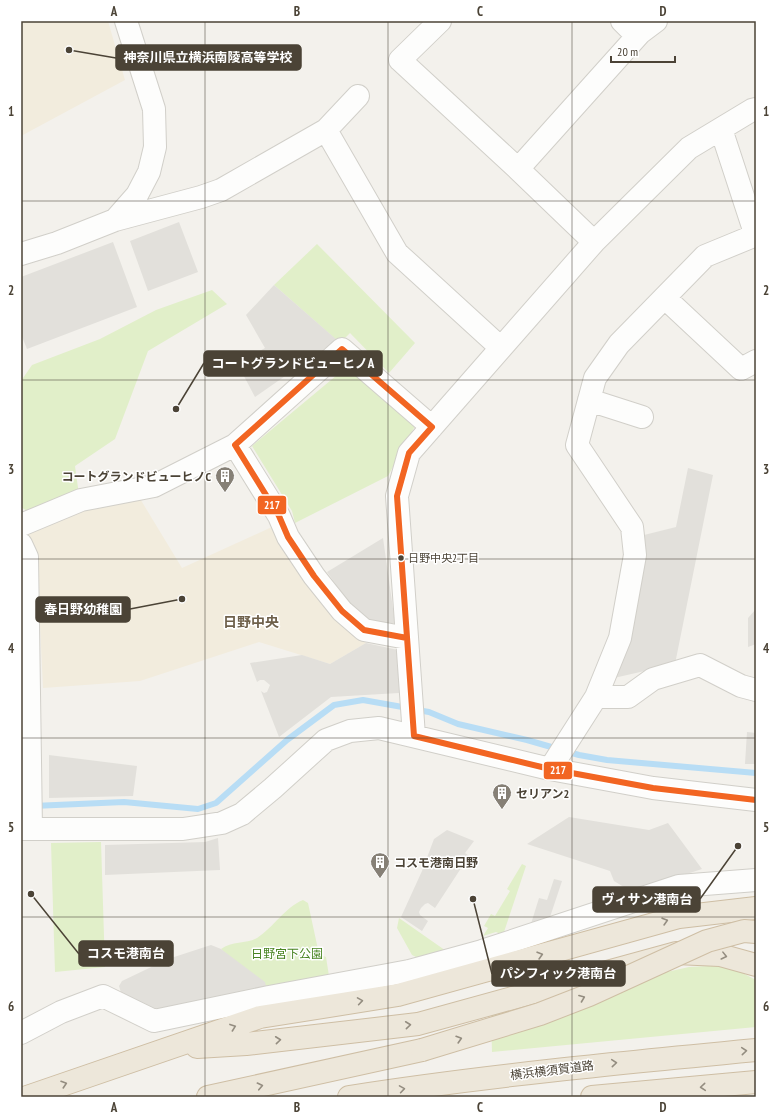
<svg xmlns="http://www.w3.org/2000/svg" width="777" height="1118" font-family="'PT Sans Narrow','Noto Sans JP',sans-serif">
<rect width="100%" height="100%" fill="#f3f1ec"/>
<path fill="#f2ecdd" d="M21,21H108L125,80L21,136Z
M139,497L182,568L274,526L340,615L366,643L330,664L259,642L140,681L43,688L37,562L24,529L52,517Z"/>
<path fill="#e1efc9" d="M317,244L415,343L389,373L350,333L340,343L274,285Z
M212,290L227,304L148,351L115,439L75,466L79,495L27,511L21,507V381L32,365L100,339L156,310Z
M343,370L363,378L415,426L388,476L295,523L292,511L252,446Z
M101,842L105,967L55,972L51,843Z
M522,864L526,866L503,935L496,932L483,936L488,928L484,926L491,914L495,916L510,891L507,889Z
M303,900L308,903L319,954L326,957L329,976L267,990L221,949C232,941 247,944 257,938C274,927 284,908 303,900Z
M399,918L449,953L420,959L412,955L397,928Z
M727,965L756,980V1027L492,1052L491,1015L537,1001L689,967Z"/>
<path fill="#e2e0db" d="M179,222L198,272L148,291L130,241Z
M113,242L137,307L27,349L21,334V277Z
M274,285L337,340L255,397L237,363L265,348L246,315Z
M688,468L713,475L675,664L614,678L626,648L644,535L676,527Z
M383,538L395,623L375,626L349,603L327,572Z
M756,609V644L748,647V618Z
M366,643L398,650L399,693L331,697L279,737L261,691L264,693L267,692L270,685L264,680H260L257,682L250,663L302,655L330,664Z
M747,732L756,733V764H745Z
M49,755L137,766L133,796L49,798Z
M569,817L649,830L668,823L702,869L632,892L614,881L610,871L527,844Z
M447,830L474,841L465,853L469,856L435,908L428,903L425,904L421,908L419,912L420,915L428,921L422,931L401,917L422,871L434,839Z
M218,838L220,870L105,875V845L205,842Z
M554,879L562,881L549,920L530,927L539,898L547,900Z
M211,945L221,949L265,982L267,990L154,1014L123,999L119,986L122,981L168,959Z"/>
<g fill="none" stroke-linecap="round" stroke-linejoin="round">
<path stroke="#b8ddf5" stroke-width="6" d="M417,710L429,712L458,724L527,740L579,755L607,760L756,773
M33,806L124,802L198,809L216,803L287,740L334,705L363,700L408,708"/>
<defs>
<path id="street" d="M440,21L400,60L518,169
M622,21L637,36
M656,21L640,33L518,169L594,242L689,148L752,110L756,109
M721,129L756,236
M326,130L358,96
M115,220L201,197L221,190L326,130L397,253L501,348L409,453L397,496L414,736
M21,254L57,243L115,220L137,195L149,172L155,147L154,109L126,21
M665,298L741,369L756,361
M501,348L594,242
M589,400L642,417
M235,445L279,516L288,537L314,576L342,611L364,630L407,638
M21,525L81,500L154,486L235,445L342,349L432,427
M21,544L27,557L31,829
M596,697H628L653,679L700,665L741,686L756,690
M550,769L596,697L620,638L635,555L632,527L577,445L595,378L619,344L705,256L756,235
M21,829H183L222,823L242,814L273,788L326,740L350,731L379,728L550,769L653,788L756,800
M21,1033L61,1012L103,996L154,1021L269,997L409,971L482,951L679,886L756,880"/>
<path id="highway" d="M197,1047L246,1044L418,1024L676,953L720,955L756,965
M27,1097L260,1017L398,995L679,917L756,908
M208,1097L422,1050
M349,1097C484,1076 620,1063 756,1050
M592,1097L756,1082"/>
</defs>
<use href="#street" stroke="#d1cfc9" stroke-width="24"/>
<use href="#highway" stroke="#cebea4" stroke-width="24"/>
<use href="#street" stroke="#fdfdfc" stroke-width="22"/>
<use href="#highway" stroke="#ede7da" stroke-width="22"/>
<defs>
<path id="highway-bridge" d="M422,1050L540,1014L589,995L707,941L744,931L756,932"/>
</defs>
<use href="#highway-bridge" stroke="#cebea4" stroke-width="24" stroke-linecap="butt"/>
<use href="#highway-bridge" stroke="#ede7da" stroke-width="22"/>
<defs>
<path id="bus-1" d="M407,638L364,630L342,611L314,576L288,537L279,516L235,445L342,349L432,427L409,453L397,496L414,736L550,769L653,788L756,800"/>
</defs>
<use href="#bus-1" stroke="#fff" stroke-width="9"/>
<use href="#bus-1" stroke="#f26522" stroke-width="6"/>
</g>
<defs><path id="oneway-chevron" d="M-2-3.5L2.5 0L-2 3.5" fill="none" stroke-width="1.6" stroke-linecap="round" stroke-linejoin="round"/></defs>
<g stroke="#948d80">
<use href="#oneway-chevron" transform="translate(665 921) rotate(-16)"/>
<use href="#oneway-chevron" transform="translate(540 955) rotate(-16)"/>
<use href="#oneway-chevron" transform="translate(724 956) rotate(14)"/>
<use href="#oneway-chevron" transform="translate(582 998) rotate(-21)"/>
<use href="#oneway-chevron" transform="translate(360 1001) rotate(-9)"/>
<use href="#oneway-chevron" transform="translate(408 1025) rotate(-6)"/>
<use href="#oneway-chevron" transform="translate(233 1027) rotate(-20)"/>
<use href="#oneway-chevron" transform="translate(459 1039) rotate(-17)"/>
<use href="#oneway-chevron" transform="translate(278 1040) rotate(-6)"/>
<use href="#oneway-chevron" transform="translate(744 1051) rotate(-5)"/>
<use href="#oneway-chevron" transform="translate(614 1063) rotate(-5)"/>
<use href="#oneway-chevron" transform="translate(64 1084) rotate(-18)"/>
<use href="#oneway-chevron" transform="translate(260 1086) rotate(-12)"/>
<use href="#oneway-chevron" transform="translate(703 1087) rotate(175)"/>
<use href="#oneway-chevron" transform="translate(402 1089) rotate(-9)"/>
</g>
<path fill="none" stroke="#4b4336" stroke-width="1" stroke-opacity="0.55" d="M205,21V1097M388,21V1097M572,21V1097M21,201H756M21,380H756M21,559H756M21,738H756M21,917H756"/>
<defs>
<symbol id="building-pin" viewBox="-11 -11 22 30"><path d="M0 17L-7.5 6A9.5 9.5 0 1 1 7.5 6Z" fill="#868076" stroke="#fff"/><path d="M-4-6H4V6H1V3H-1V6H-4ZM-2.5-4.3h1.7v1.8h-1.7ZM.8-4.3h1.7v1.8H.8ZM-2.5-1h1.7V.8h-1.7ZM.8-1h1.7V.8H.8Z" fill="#fff"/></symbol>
</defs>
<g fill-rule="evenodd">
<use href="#building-pin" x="214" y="465" width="22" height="30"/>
<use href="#building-pin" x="491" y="782" width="22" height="30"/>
<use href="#building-pin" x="369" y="851" width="22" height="30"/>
</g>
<circle fill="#4b4336" stroke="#fff" stroke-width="1.5" cx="401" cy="558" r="3.5"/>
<g text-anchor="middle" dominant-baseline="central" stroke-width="3" stroke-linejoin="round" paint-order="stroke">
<g font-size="11" fill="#4b4336" stroke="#fff" text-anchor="start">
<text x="408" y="558">日野中央2丁目</text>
</g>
<g font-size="12" font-weight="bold" fill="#4b4336" stroke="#fff" text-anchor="start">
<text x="211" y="476" text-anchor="end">コートグランドビューヒノC</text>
<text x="516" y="793">セリアン2</text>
<text x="394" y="862">コスモ港南日野</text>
</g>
<g font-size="12" fill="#488421" stroke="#fff">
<text x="287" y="953">日野宮下公園</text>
</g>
<g font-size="12" fill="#4b4336" stroke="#fff">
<text transform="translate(552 1070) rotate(-7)">横浜横須賀道路</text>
</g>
<g font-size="14" font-weight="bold" fill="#6f614c" stroke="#fff">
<text x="251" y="622">日野中央</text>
</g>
</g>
<path fill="none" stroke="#4b4336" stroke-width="1.5" d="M69 50L116 58M176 409L204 363M182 599L130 609M738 846L700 899M31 894L79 954M473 899L492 974"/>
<g fill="#4b4336" stroke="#fff" stroke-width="1.5">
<circle cx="69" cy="50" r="4"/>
<circle cx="176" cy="409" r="4"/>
<circle cx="182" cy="599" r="4"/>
<circle cx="738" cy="846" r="4"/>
<circle cx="31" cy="894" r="4"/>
<circle cx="473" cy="899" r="4"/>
</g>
<g fill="#4b4336" stroke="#4b4336" stroke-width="1.5">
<rect x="116" y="45" width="185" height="25" rx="4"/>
<rect x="204" y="351" width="178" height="25" rx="4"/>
<rect x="36" y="597" width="94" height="25" rx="4"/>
<rect x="593" y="887" width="107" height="25" rx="4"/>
<rect x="79" y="941" width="94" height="25" rx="4"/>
<rect x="492" y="961" width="133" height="25" rx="4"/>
</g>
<g font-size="13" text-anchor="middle" font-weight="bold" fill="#fff">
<text x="208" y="62">神奈川県立横浜南陵高等学校</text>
<text x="293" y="368">コートグランドビューヒノA</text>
<text x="83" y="614">春日野幼稚園</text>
<text x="647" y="904">ヴィサン港南台</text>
<text x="126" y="958">コスモ港南台</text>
<text x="558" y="978">パシフィック港南台</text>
</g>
<g stroke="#fff" stroke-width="1.5">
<rect x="257" y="495" width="30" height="20" rx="4" fill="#f26522"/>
<rect x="543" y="761" width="30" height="19" rx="4" fill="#f26522"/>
</g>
<g font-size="11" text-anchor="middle" font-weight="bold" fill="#fff">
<text x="272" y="509">217</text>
<text x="558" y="774">217</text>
</g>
<rect width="777" height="1118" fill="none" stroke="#ffffff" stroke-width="44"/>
<path d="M611 56v6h64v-6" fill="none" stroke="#4b4336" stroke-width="2"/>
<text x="617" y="56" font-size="12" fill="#4b4336" stroke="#ffffff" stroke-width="3" paint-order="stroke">20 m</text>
<rect x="22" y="22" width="733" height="1074" fill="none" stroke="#4b4336" stroke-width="1.5"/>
<g font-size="13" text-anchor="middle" font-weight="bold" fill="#4b4336">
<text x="114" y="16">A</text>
<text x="297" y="16">B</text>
<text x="480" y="16">C</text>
<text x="663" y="16">D</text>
<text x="11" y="116">1</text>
<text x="766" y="116">1</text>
<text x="11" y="295">2</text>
<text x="766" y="295">2</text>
<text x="11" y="474">3</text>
<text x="766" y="474">3</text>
<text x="11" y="653">4</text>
<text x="766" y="653">4</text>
<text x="11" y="832">5</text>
<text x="766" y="832">5</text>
<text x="11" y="1011">6</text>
<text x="766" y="1011">6</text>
<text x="114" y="1112">A</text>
<text x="297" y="1112">B</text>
<text x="480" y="1112">C</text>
<text x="663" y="1112">D</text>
</g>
</svg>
